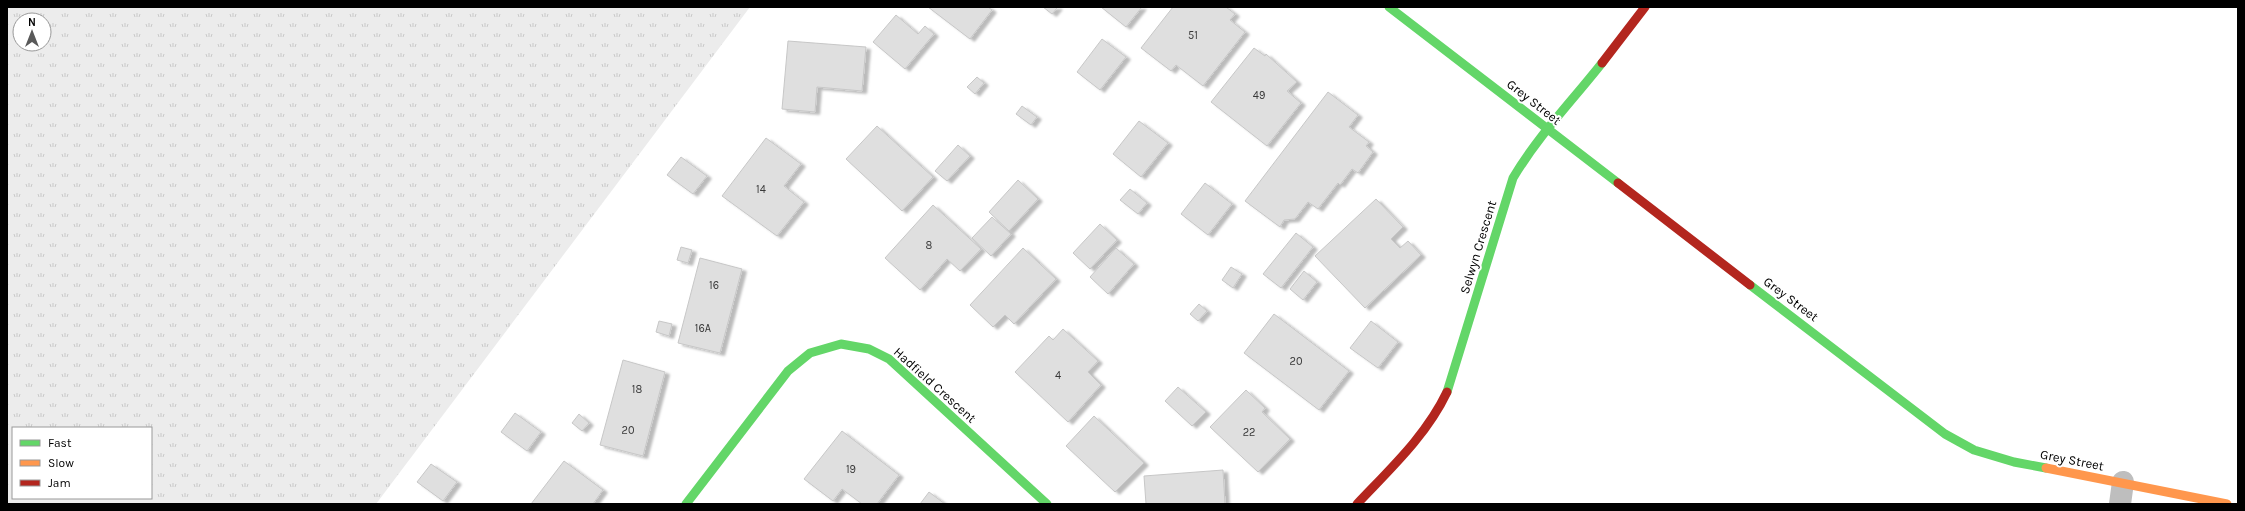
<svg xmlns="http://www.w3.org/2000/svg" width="2245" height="511" font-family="Karla,sans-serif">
<defs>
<pattern id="park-tufts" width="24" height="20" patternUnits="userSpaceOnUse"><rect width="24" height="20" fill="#ececec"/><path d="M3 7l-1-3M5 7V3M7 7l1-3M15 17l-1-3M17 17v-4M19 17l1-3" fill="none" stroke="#c9c9c9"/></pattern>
<filter id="shadow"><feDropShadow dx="4.5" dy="2.5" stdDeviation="1" flood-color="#0004"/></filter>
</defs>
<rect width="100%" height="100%" fill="#fff"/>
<path fill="url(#park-tufts)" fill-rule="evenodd" d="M7,7H750L376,504H7ZM20,20H44V44H20ZM13,428H151V498H13Z"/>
<path fill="#dfdfdf" stroke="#c7c7c7" filter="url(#shadow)" d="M928,7H988L992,10L970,39Z
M1043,7H1058L1052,14Z
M1101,7H1142L1126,27Z
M1173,7H1226L1235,14L1230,20L1245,32L1203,86L1176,65L1171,71L1141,48Z
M896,15L918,34L925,26L934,34L905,69L873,42Z
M1102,39L1126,57L1100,90L1077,72Z
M788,41L866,47L862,91L817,87L815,112L782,109Z
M1254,48L1265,56L1266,54L1297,82L1287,91L1301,103L1267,146L1211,102Z
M977,77L984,83L975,94L967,87Z
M1328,92L1358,115L1349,127L1369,142L1366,146L1373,152L1358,173L1352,169L1340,185L1338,183L1318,209L1308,202L1295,219L1284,220L1280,227L1245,201Z
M1022,106L1037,117L1031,125L1016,114Z
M1139,121L1168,143L1141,177L1113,154Z
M877,126L933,177L902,211L846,159Z
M766,138L801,164L784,186L804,202L777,236L722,196Z
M958,145L970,156L947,181L935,171Z
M681,157L707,176L693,194L667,175Z
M1018,180L1038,199L1009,231L989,212Z
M1205,183L1232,204L1208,235L1181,214Z
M1130,189L1147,203L1138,214L1120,200Z
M1376,199L1403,227L1391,239L1400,248L1408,241L1421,255L1365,308L1315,256Z
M933,205L981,249L960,271L947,259L920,290L885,258Z
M992,217L1011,234L991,256L972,238Z
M1100,224L1117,240L1090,269L1073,253Z
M1296,233L1313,247L1281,288L1263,274Z
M681,247L692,250L688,263L677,260Z
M1023,248L1056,279L1014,324L1005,315L993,327L970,305Z
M1116,248L1134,264L1108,294L1090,277Z
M700,258L742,269L720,353L678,343Z
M1231,267L1242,274L1233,288L1222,280Z
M1304,271L1317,282L1303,300L1290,289Z
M1199,304L1207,311L1198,321L1190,314Z
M1274,314L1349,371L1319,410L1244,353Z
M659,321L672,324L669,336L656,332Z
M1371,321L1398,342L1378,368L1350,348Z
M1063,329L1098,361L1088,372L1101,385L1068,422L1015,372L1049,336L1053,340Z
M623,360L665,372L643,456L600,445Z
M1178,387L1206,412L1192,426L1165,401Z
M1246,390L1265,408L1262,412L1290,439L1258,472L1210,427Z
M515,413L541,432L527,451L501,432Z
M579,414L589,423L582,431L572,423Z
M1094,416L1144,463L1115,492L1066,446Z
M842,431L899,475L877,504H862L842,489L833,501L804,479Z
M564,461L603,490L593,504H531Z
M431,464L457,482L443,501L417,482Z
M1223,470L1225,504H1146L1144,476Z
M929,492L945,504H920Z"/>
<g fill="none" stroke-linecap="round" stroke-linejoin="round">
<path stroke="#bebebe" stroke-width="22" d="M2120,504L2123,482"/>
<path stroke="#63d668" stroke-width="9" d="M1389,7L1618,183
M1750,285L1945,434L1974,450L2014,462L2046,468
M1447,392L1513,178C1538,136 1572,101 1602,63
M686,504L788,371L810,353L841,344L869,349L889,359L1047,504"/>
<path stroke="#ff974d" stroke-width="9" d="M2046,468L2227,504"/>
<path stroke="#b3261e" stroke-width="9" d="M1602,63L1645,7
M1618,183L1750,285
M1357,504C1390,469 1426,436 1447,392"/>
</g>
<g text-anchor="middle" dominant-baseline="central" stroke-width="4" stroke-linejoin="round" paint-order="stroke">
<g font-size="11" fill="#383838">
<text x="1193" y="35">51</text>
<text x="1259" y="95">49</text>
<text x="761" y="189">14</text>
<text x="929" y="245">8</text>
<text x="714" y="285">16</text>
<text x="703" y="328">16A</text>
<text x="1296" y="361">20</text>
<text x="1058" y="375">4</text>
<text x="637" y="389">18</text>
<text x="628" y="430">20</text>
<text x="1249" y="432">22</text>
<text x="851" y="469">19</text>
</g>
<g font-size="13" fill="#000" stroke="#fff">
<text transform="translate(1534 102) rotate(38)">Grey Street</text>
<text transform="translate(1478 247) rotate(-73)">Selwyn Crescent</text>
<text transform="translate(1791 299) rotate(37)">Grey Street</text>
<text transform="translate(935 385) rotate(42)">Hadfield Crescent</text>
<text transform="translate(2072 460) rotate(11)">Grey Street</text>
</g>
</g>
<rect width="2245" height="511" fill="none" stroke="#000000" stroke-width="16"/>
<rect x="12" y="427" width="140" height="72" fill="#ffffff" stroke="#999999"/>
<rect x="20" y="440" width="20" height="6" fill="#63d668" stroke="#999999"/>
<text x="48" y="447" font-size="12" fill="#000000">Fast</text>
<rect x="20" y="460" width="20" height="6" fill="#ff974d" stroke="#999999"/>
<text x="48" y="467" font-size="12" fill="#000000">Slow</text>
<rect x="20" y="480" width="20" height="6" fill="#b3261e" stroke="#999999"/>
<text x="48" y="487" font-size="12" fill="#000000">Jam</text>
<g transform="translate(32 32)"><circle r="19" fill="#ffffff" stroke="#999999"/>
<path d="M0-3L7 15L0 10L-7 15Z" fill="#595959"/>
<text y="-6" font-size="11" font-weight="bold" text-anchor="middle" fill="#000000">N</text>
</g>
</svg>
